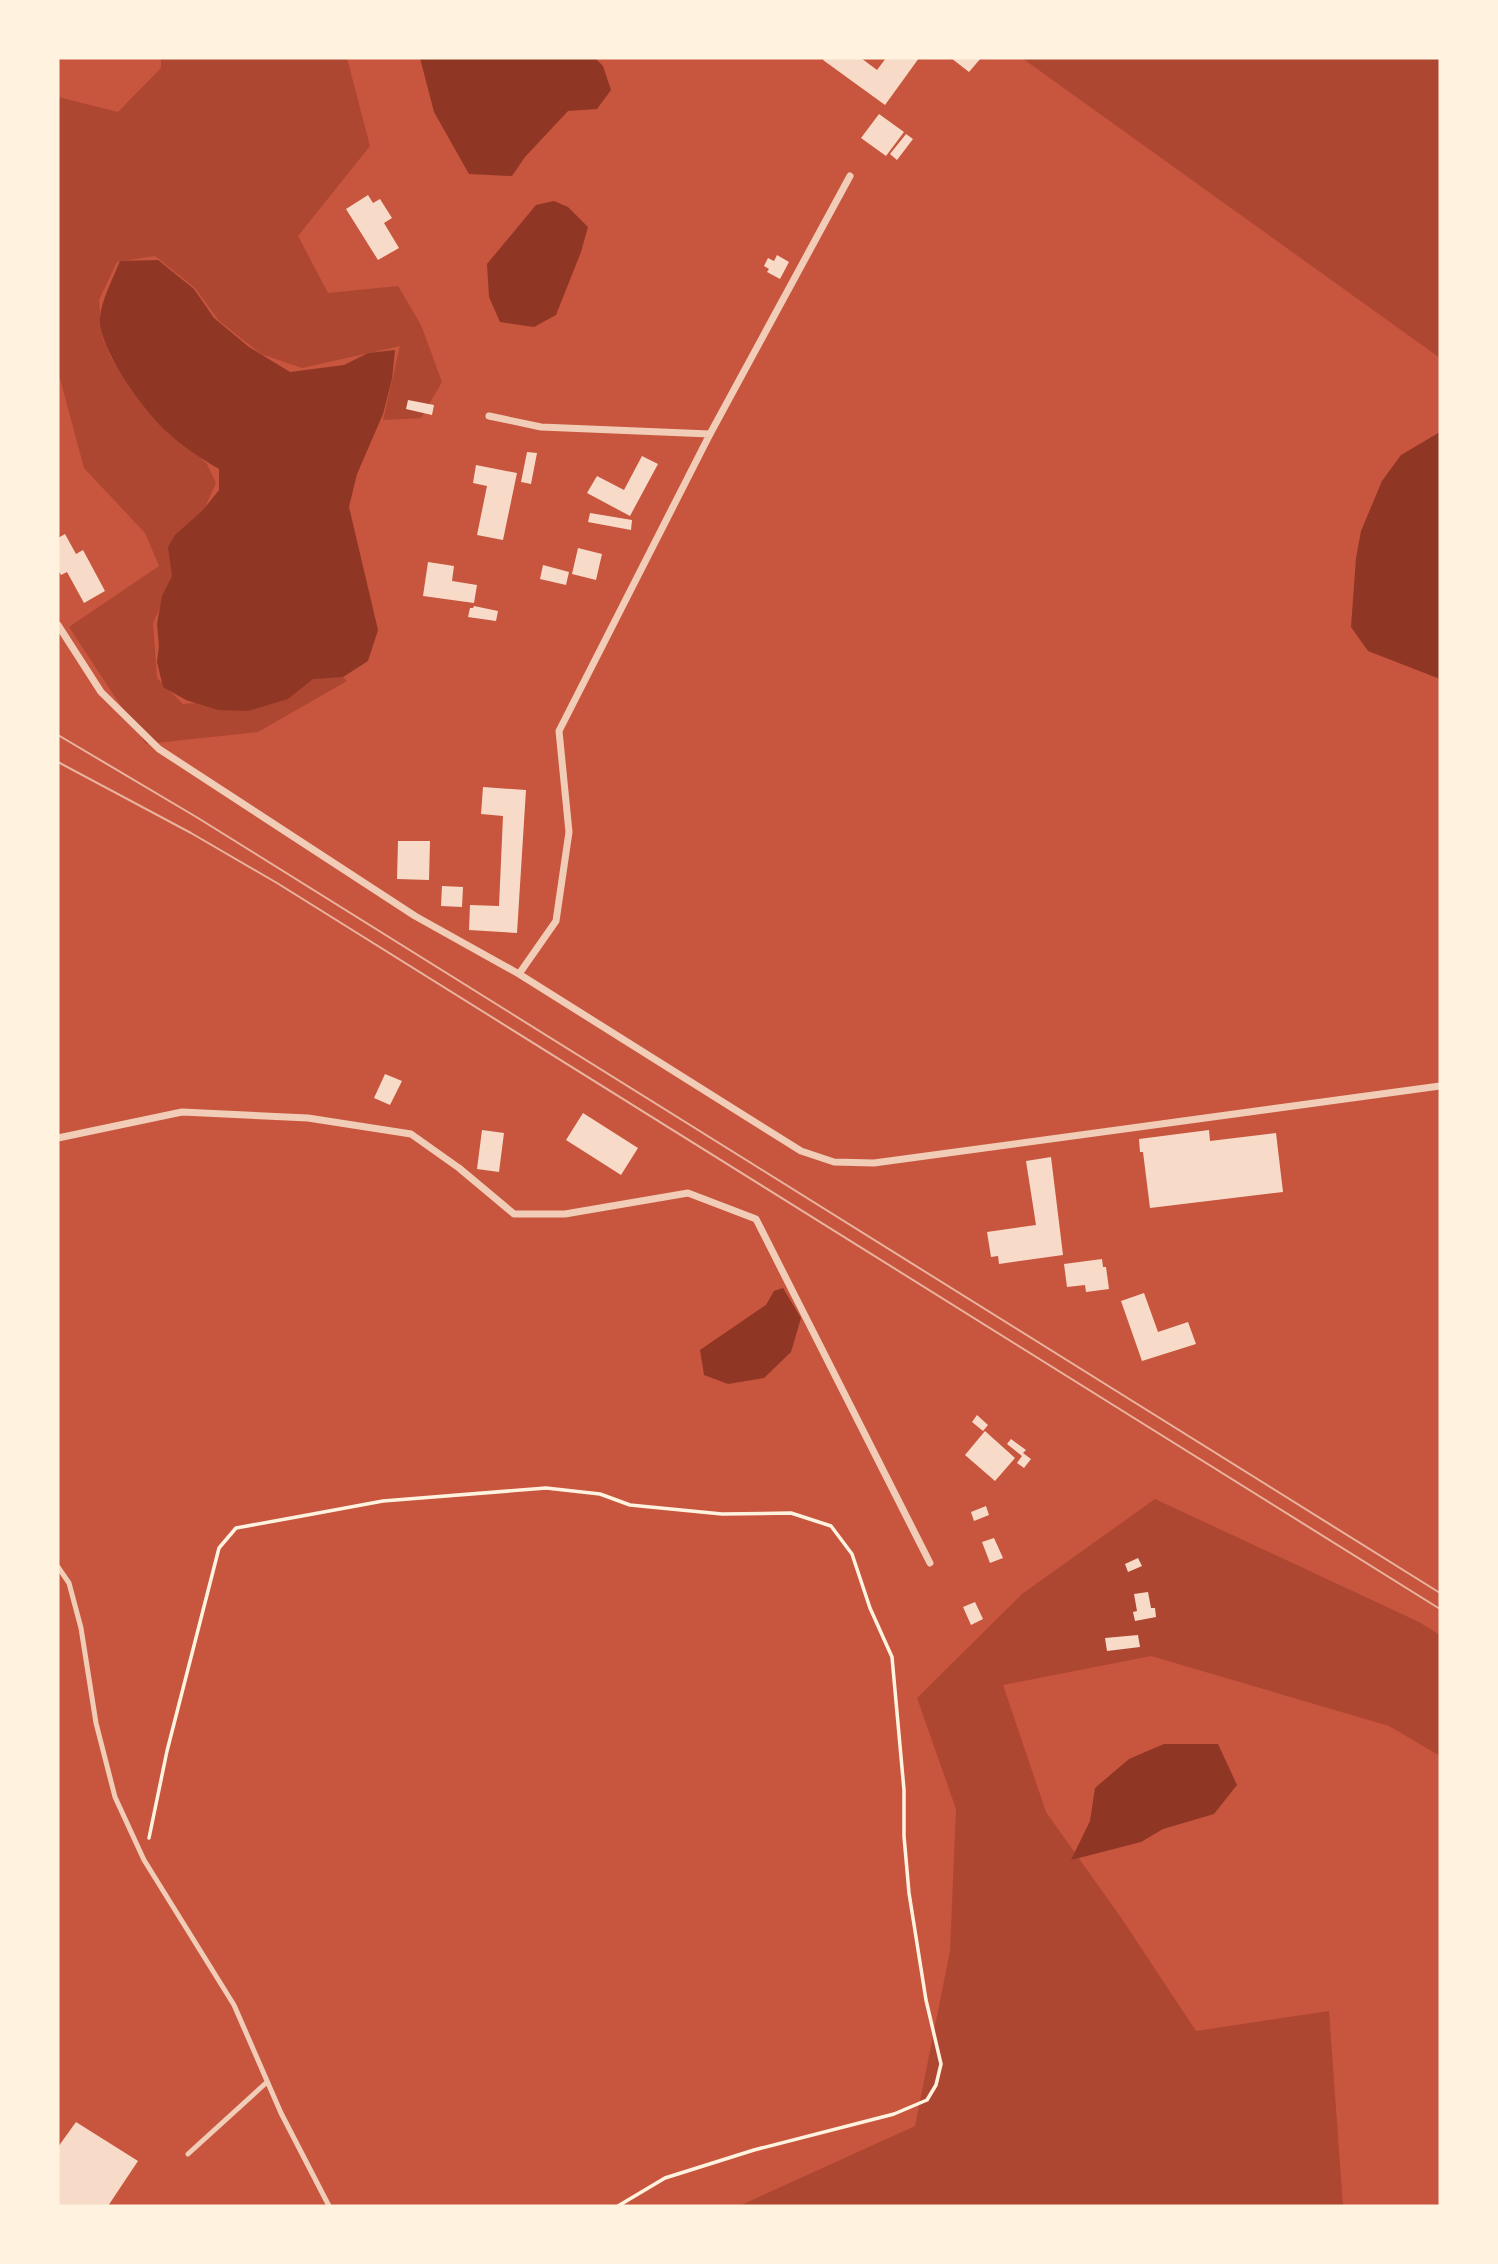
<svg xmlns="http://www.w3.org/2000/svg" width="1498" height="2264" font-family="'Alegreya Sans',sans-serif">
<rect width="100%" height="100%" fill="#c8553d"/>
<path fill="#ae4732" d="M161,58H347L370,146L298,236L328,293L398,286L421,325L442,382L421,418L383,420L400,346L302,368L261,354L219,321L195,288L155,256L117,262L99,300L102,336L111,358L147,407L207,464L216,483L153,623L157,678L183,704L285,696L329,663L347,681L258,732L146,744L69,627L159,566L145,533L84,468L58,371V97L118,112L161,68Z
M1022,58H1440V358L1047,76Z
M1155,1499L1419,1622L1440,1635V1756L1389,1726L1151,1656L1003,1685L1046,1812L1122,1919L1196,2031L1329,2011L1343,2206H739L915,2126L950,1951L956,1809L917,1698L1022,1594Z"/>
<path fill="#8f3625" d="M420,58H595L603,66L611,90L597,109L568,111L525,157L512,176L469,174L434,112Z
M554,201L568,207L588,227L581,252L556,315L534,327L500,322L489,297L487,264L536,205Z
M158,260L194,289L214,318L249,347L290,372L344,365L368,353L395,350L392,379L383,414L357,474L349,507L378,630L368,661L343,677L313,679L288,699L248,711L218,710L186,700L163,687L157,662L159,646L157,624L162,596L172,576L168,547L175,535L203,510L219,490V469C200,458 182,446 166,431C144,411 97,347 100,317C102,299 113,278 120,261Z
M1440,432V679L1368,651L1351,627L1356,558L1361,531L1382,481L1401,455Z
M783,1288L801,1318L791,1352L764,1378L728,1384L704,1375L700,1350L766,1305L774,1291Z
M1164,1744H1218L1237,1785L1214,1814L1163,1829L1141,1842L1071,1860L1090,1821L1095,1788L1129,1759Z"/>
<path fill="#f7dbc8" d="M825,58H861L877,70L886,58H919L885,105L823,60Z
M951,58H981L969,72Z
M879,114L904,132L886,156L861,138Z
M906,134L913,139L897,160L890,154Z
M368,195L373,203L380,199L392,218L384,223L399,248L378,260L346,209Z
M777,255L789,262L780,279L767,272L769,269L764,266L768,258L774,261Z
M408,400L434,405L432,415L406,409Z
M527,452L537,453L531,484L521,482Z
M642,456L658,464L630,516L587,493L597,476L624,490Z
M476,465L517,473L503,540L477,535L487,486L473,483Z
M590,513L632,520L631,530L588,522Z
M65,534L76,554L83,550L105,591L84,603L67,572L61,575L58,570V538Z
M578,548L602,554L596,580L572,574Z
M428,562L454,566L452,581L477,585L474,603L423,596Z
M543,565L569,572L566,585L540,579Z
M474,606L498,611L496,621L468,617L470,608H473Z
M483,787L526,790L517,933L469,930L470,905L499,906L503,816L481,814Z
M398,841H430L429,880L397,879Z
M442,886L463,887L462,907L441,906Z
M385,1074L402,1081L390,1105L374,1098Z
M583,1113L638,1148L621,1175L566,1140Z
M482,1130L504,1133L499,1172L477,1169Z
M1209,1130L1210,1141L1276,1133L1283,1192L1150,1208L1143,1152H1140L1139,1139Z
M1051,1157L1063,1255L999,1264L998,1256L991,1257L987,1232L1036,1225L1026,1161Z
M1102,1259L1103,1267H1106L1109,1289L1086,1292L1085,1285L1067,1287L1064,1264Z
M1144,1293L1158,1332L1188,1322L1196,1344L1142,1361L1121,1301Z
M977,1415L988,1425L983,1431L972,1422Z
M985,1431L1015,1458L995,1481L965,1455Z
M1011,1439L1026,1450L1023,1453L1031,1459L1024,1468L1017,1463L1022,1456L1007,1444Z
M986,1506L989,1515L974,1521L971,1512Z
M994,1538L1003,1558L990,1563L982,1542Z
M1138,1558L1142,1566L1128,1572L1125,1564Z
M1148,1592L1151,1608H1155L1156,1617L1135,1621L1133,1612L1137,1611L1134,1594Z
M975,1602L983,1619L971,1625L963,1607Z
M1138,1635L1140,1647L1107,1651L1105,1638Z
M76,2122L138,2161L108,2206H58V2147Z"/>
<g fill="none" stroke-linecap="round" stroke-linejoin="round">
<path stroke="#fff3e0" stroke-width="3.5" d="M149,1838L167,1751L219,1548L236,1528L302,1516L383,1501L546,1488L600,1494L630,1505L722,1514L791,1513L831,1526L852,1554L870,1608L892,1657L904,1790V1836L909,1893L926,2000L941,2064L936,2085L927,2100L894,2114L754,2150L665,2178L618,2206"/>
<path stroke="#f1ccb7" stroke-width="5" d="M58,1567L69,1583L81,1628L96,1723L115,1797L144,1860L234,2005L281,2113L329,2206
M188,2154L267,2082"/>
<path stroke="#f1ccb7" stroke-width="7" d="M489,416L541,427L710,434
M58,625L101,692L159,749L415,916L519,974L801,1151L834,1162L874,1163L1440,1086
M519,974L556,921L569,832L559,731L710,434L850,176
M58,1138L182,1112L308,1118L411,1134L459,1168L514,1214H565L688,1193L756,1219L930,1563"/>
<path stroke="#e9b49f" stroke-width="2" d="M58,735L198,818L1440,1593
M58,762L191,833L277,883L1440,1609"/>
</g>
<rect width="1498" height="2264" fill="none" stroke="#fff3e0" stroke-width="119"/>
</svg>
